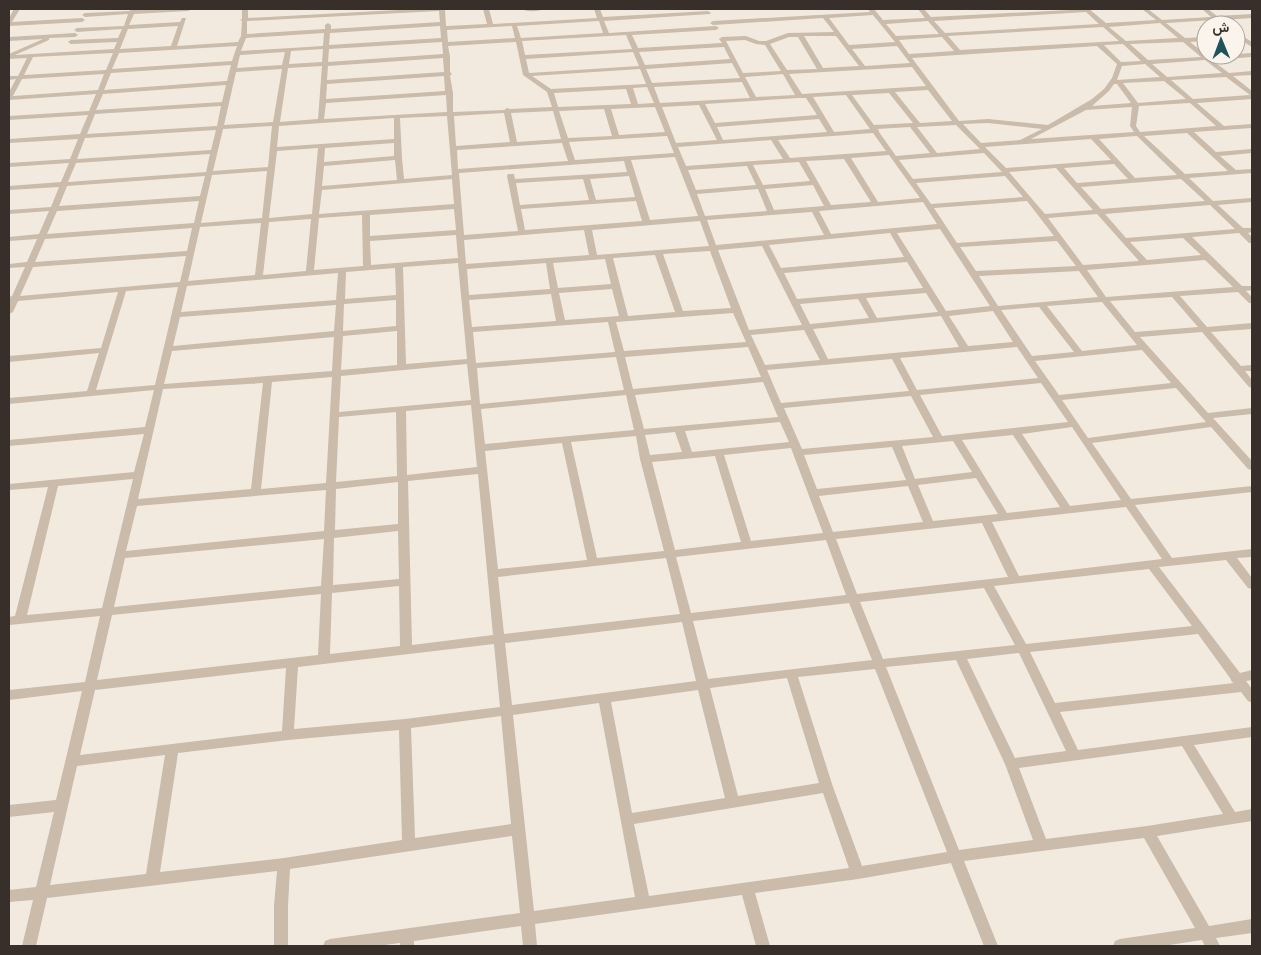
<svg xmlns="http://www.w3.org/2000/svg" width="1261" height="955" font-family="Figtree,Vazirmatn,sans-serif">
<rect width="100%" height="100%" fill="#f2eadf"/>
<g fill="none" stroke-linecap="round" stroke-linejoin="round">
<path fill="#cabbab" fill-rule="evenodd" d="M14,9H20L12,22L82,18L85,20L82,22L9,26V18Z
M130,9H136L135,10L191,9L188,11L134,14L129,25L180,22L182,18H186L177,46L238,42L241,36L242,21L240,20L242,19V9H248V18L416,9H445L446,26L487,24L483,9H489L493,24L597,18L594,9H600L603,17L708,11L711,13L710,14L604,21L609,33L716,26L719,28L716,30L632,35L638,48L722,43L719,39L722,37L746,36L759,41H766L788,33L834,32L823,18L713,25L710,23L713,21L870,12L868,9H874L883,20L925,18L918,9H924L931,17L1089,9L1106,23L1156,20L1142,9H1148L1162,20L1211,17L1202,9H1208L1217,16L1252,14V18L1221,20L1222,21L1219,23L1214,20L1166,23L1185,38L1206,37V41L1190,42L1208,56L1252,53V57L1212,60L1229,73L1252,71V75L1233,76L1252,91V99L1197,103L1224,126L1252,124V128L1194,132L1216,152L1252,149V153L1220,156L1236,170L1252,169V173L1189,178L1213,201L1252,198V202L1218,205L1243,228H1252V232L1248,233L1252,237V243H1249L1239,233L1192,237L1242,286H1252V290L1246,291L1252,297V303H1249L1238,292L1180,296L1207,327L1252,323V329L1211,332L1241,366L1252,365V371H1245L1252,380V388L1249,387L1202,332L1140,337L1208,413L1252,408V414L1213,418L1252,461V470L1248,469L1211,427L1092,443L1131,499L1252,486V492L1135,505L1172,558L1252,549V557L1237,558L1252,578V589L1248,588L1226,560L1159,567L1240,673L1252,670V680L1246,681L1252,689V703L1248,701L1241,692L1060,712L1078,750L1252,727V737L1194,745L1235,812L1252,809V821L1157,836L1209,926L1252,919V933L1216,938L1220,946H1205L1202,940L1163,946H1113L1115,941L1120,939L1195,928L1144,838L964,861L998,946H984L951,863L858,879L755,893L770,946H756L742,895L535,924L537,946H523L521,926L414,941V946H400V943L377,946H323L325,941L330,939L520,913L512,836L290,869L288,906V946H274V906L277,871L47,898L36,946H22L33,900L9,902V890L36,887L54,812L9,817V805L56,800L82,691L9,700V690L85,682L100,616L9,625V617L15,616L48,487L9,490V484L134,472L144,434L9,446V440L145,427L154,390L9,404V398L87,391L99,353L9,362V356L101,348L118,292L18,301L13,312L9,314V297L12,296L25,267L9,268V264L27,262L37,239L9,241V237L39,234L49,211L9,214V210L51,207L59,187L9,190V186L61,182L69,163L9,167V163L70,159L78,139L9,143V139L80,134L88,115L9,120V116L89,111L96,94L9,100V92L16,79L9,80V76H18L27,58L9,59V54L43,39L9,41V37L75,33L78,35L75,37L49,38V40L15,55L114,49L117,42L71,44L68,42L71,40L118,38L122,29L77,32L74,30L77,28L124,26L128,14L85,17L82,15L85,13L130,11ZM439,11L440,22L331,29V25L328,23L325,25V29L247,34V21ZM1086,12L1099,24L945,33L934,21ZM873,15L895,42L849,45L829,18ZM599,21L603,33L521,38L517,26ZM928,21L939,34L896,36L886,24ZM1160,23L1178,38L1126,41L1109,27ZM178,26L171,46L120,49L128,29ZM440,26L441,38L329,45L330,33ZM512,26L515,38L448,42L447,30ZM1103,27L1119,41L960,50L948,36ZM324,33L323,46L241,51L246,38ZM626,35L632,49L525,55L522,41ZM804,36H836L859,66L823,68ZM789,37H798L817,69L787,70L770,44ZM942,37L954,51L909,54L899,40ZM745,40L756,44L765,45L781,71L743,73L726,41ZM442,42L443,54L328,62L329,49ZM516,42L523,75L547,92L552,107L510,109L507,108L504,110L453,112V93L450,76L452,74L450,72V56L448,46ZM1183,42L1201,57L1148,60L1130,44ZM1123,44L1141,61L1121,62L1104,45ZM237,46L232,61L112,69L119,53ZM897,46L910,63L865,66L852,49ZM1097,46L1117,64L1112,78L1104,89L1092,99L1048,125L988,119L959,121L912,58ZM724,47L730,59L645,65L639,52ZM323,49L322,62L289,64L291,51ZM285,52L282,65L237,68L240,55ZM633,52L639,66L529,73L526,59ZM113,53L106,70L24,75L33,57ZM443,58L444,72L327,80L328,66ZM1205,60L1222,73L1167,77L1152,64ZM732,63L740,78L652,83L646,69ZM1145,64L1160,77L1117,80L1122,66ZM231,65L227,81L104,90L111,73ZM322,66L318,119L280,122L288,68ZM912,67L926,86L802,94L789,74ZM282,69L273,122L224,125L236,72ZM640,69L646,84L551,89L532,76ZM104,74L98,90L13,96L22,79ZM783,74L795,95L756,97L745,77ZM444,76L445,91L326,99L327,84ZM1226,77L1250,95L1193,99L1171,80ZM1164,81L1186,99L1138,103L1123,83ZM742,82L750,98L660,103L654,87ZM1114,84H1117L1131,103L1092,106L1109,91ZM226,85L222,102L96,110L103,94ZM647,87L654,103L638,104L633,88ZM626,89L631,104L558,107L554,93ZM928,90L952,121L920,123L895,92ZM889,93L913,123L874,125L852,95ZM446,95L447,112L324,119L326,103ZM846,95L870,129L834,132L813,97ZM798,98H806L817,115L715,123L705,104ZM1190,103L1216,126L1140,132L1136,126L1139,106ZM699,105L717,140L676,143L662,107ZM221,106L217,126L87,134L95,114ZM655,107L665,132L619,135L611,109ZM1132,107L1130,126L1134,132L1031,139L1086,110ZM604,109L612,136L568,138L559,111ZM553,111L561,139L517,142L511,113ZM504,113L510,142L456,146L454,116ZM447,116L452,175L404,179L402,158L400,118ZM394,118V139L277,147L279,126ZM819,119L827,132L723,140L717,127ZM988,123L1042,129L1020,140L981,143L963,124ZM956,125L980,149L937,153L917,127ZM272,126L268,167L213,171L223,129ZM910,127L930,153L896,156L879,132V130L877,129ZM216,130L211,150L77,159L85,138ZM873,133L886,151L790,158L778,140ZM1187,133L1228,171L1185,174L1144,136ZM667,136L674,153L575,160L569,142ZM1136,136H1137L1177,175L1135,178L1099,139ZM1091,139L1111,160L1006,168L985,147ZM771,140L783,159L686,166L678,147ZM394,143V156L324,162L325,148ZM562,143L568,161L458,169L457,150ZM318,148L312,214L269,218L277,151ZM984,153L1002,172L913,179L899,160ZM210,154L206,172L68,182L76,163ZM889,155L920,198L878,202L851,158ZM675,157L698,216L650,220L631,160ZM844,159L871,202L831,205L806,161ZM395,160L397,180L322,186L324,166ZM624,161L627,172L515,179L514,174H508L507,176L518,231L464,235L459,173ZM799,162L810,181L763,185L753,165ZM1114,164L1128,179L1077,183L1064,168ZM747,166L756,185L696,190L688,170ZM1056,168L1093,210L1045,214L1009,172ZM267,171L262,218L201,223L212,175ZM205,176L200,196L59,206L67,186ZM629,176L635,197L596,200L590,179ZM1005,176L1023,197L931,204L916,183ZM452,179L454,204L319,214L322,190ZM583,179L589,200L520,205L516,183ZM1181,179L1205,201L1101,209L1081,187ZM813,185L824,206L774,210L765,189ZM758,189L767,211L705,216L697,194ZM199,201L194,223L47,234L57,211ZM636,201L642,221L525,230L521,209ZM1027,201L1054,236L957,243L934,208ZM923,202L937,224L831,234L819,211ZM1210,205L1235,229L1126,238L1105,214ZM454,209L456,230L370,236V215ZM812,212L824,235L716,245L707,220ZM1097,214L1139,261L1083,265L1048,218ZM362,215L363,266L314,270L319,218ZM311,219L306,271L263,275L269,222ZM700,221L709,246L597,255L592,230ZM261,223L255,275L188,281L200,227ZM192,228L187,251L35,262L45,239ZM940,229L990,306L946,311L897,233ZM584,230L589,255L466,264L464,240ZM890,233L904,257L781,268L769,245ZM456,235L458,258L371,265L370,241ZM1183,238L1201,255L1147,260L1130,242ZM1057,241L1076,266L976,271L960,247ZM762,246L802,325L749,330L718,250ZM710,251L731,308L683,311L663,254ZM655,255L675,312L628,316L613,258ZM186,256L180,282L20,296L33,267ZM605,259L611,284L558,288L553,263ZM1205,260L1233,287L1106,297L1087,270ZM907,262L923,288L797,299L784,273ZM458,263L467,359L406,364L403,267ZM546,263L550,289L469,295L467,269ZM395,268L396,295L345,299L346,272ZM1079,271L1098,297L998,306L979,276ZM338,273L336,300L181,312L187,286ZM178,287L155,385L96,390L126,291ZM612,289L619,316L565,320L559,293ZM926,293L938,312L877,318L866,298ZM551,294L556,321L472,327L469,300ZM1172,297L1198,327L1135,332L1110,301ZM858,299L869,318L810,324L800,304ZM396,300V326L343,331L344,304ZM1102,302L1137,345L1082,351L1047,306ZM336,305L334,331L173,346L180,317ZM1039,307L1074,352L1032,356L1001,310ZM993,311L1013,342L968,346L949,316ZM733,313L746,342L624,351L616,322ZM941,316L959,347L828,359L813,329ZM608,322L615,352L476,363L473,332ZM804,330L820,360L765,365L751,335ZM397,331V365L341,370L343,336ZM334,337L332,371L164,384L172,351ZM748,347L761,377L633,389L625,357ZM1017,347L1038,378L917,390L900,358ZM1142,350L1171,383L1059,395L1035,361ZM616,357L624,390L480,404L477,368ZM892,359L909,391L781,403L767,370ZM467,364L471,400L339,412L341,376ZM332,377L326,483L261,489L272,382ZM763,382L778,417L644,429L635,395ZM263,383L251,489L138,499L163,389ZM1041,383L1068,422L942,436L920,395ZM1176,388L1206,422L1088,438L1062,400ZM626,395L634,430L485,444L481,409ZM911,396L933,437L802,449L784,408ZM471,405L477,467L407,475L406,411ZM396,412L397,476L336,482L339,417ZM780,422L789,442L692,452L685,431ZM1072,427L1121,500L1070,506L1022,434ZM675,432L682,452L650,455L645,435ZM1013,435L1060,507L1007,513L962,440ZM636,436L640,459L664,551L597,558L571,442ZM953,441L972,472L915,479L902,446ZM562,443L587,560L498,569L485,451ZM892,447L906,480L817,489L804,455ZM791,448L823,533L751,541L724,455ZM715,456L741,542L675,550L652,462ZM478,474L493,635L412,645L408,481ZM976,478L998,514L933,521L918,485ZM133,479L102,608L27,615L58,486ZM398,482V524L335,530L336,489ZM908,486L923,522L833,532L819,496ZM326,490L324,531L126,551L137,506ZM1126,507L1162,559L1019,576L992,522ZM982,523L1008,577L857,594L836,539ZM398,531L399,579L333,585L334,538ZM324,539L321,586L114,607L125,558ZM826,540L846,595L691,613L676,557ZM666,558L680,614L504,634L498,577ZM1149,569L1192,626L1026,644L994,586ZM399,586L400,646L330,654L332,593ZM984,588L1015,645L883,659L860,602ZM321,594L318,655L97,680L112,615ZM849,603L872,660L708,679L693,621ZM682,622L696,681L512,705L505,643ZM1198,634L1230,678L1232,682L1234,683L1055,703L1030,652ZM494,644L500,707L405,719L294,729L298,667ZM1019,653L1066,751L1015,758L967,659ZM956,660L1005,764L1033,840L959,850L886,667ZM286,668L282,731L80,755L95,690ZM875,669L947,852L862,866L833,787L798,677ZM787,678L819,783L738,796L710,688ZM698,690L725,798L632,813L611,702ZM599,703L635,897L534,911L513,715ZM501,716L511,824L415,838L411,728ZM399,730L402,840L284,858L160,872L178,753L288,740ZM1182,746L1223,814L1147,826L1046,839L1019,768ZM165,755L146,874L50,885L77,766ZM823,793L849,868L649,896L634,824Z
M522,9H543C538,12 527,12 522,9Z
M1236,32L1252,42V47L1236,37Z"/>
</g>
<rect width="1261" height="955" fill="none" stroke="#382f2a" stroke-width="20"/>
<g transform="translate(1221 40) rotate(359)"><circle r="24" fill="#faf4ec" stroke="#aca59e"/>
<path d="M0-4L9 19L0 12L-9 19Z" fill="#205359"/>
<text y="-8" font-size="14" font-weight="bold" text-anchor="middle" fill="#382f2a">ش</text>
</g>
</svg>
